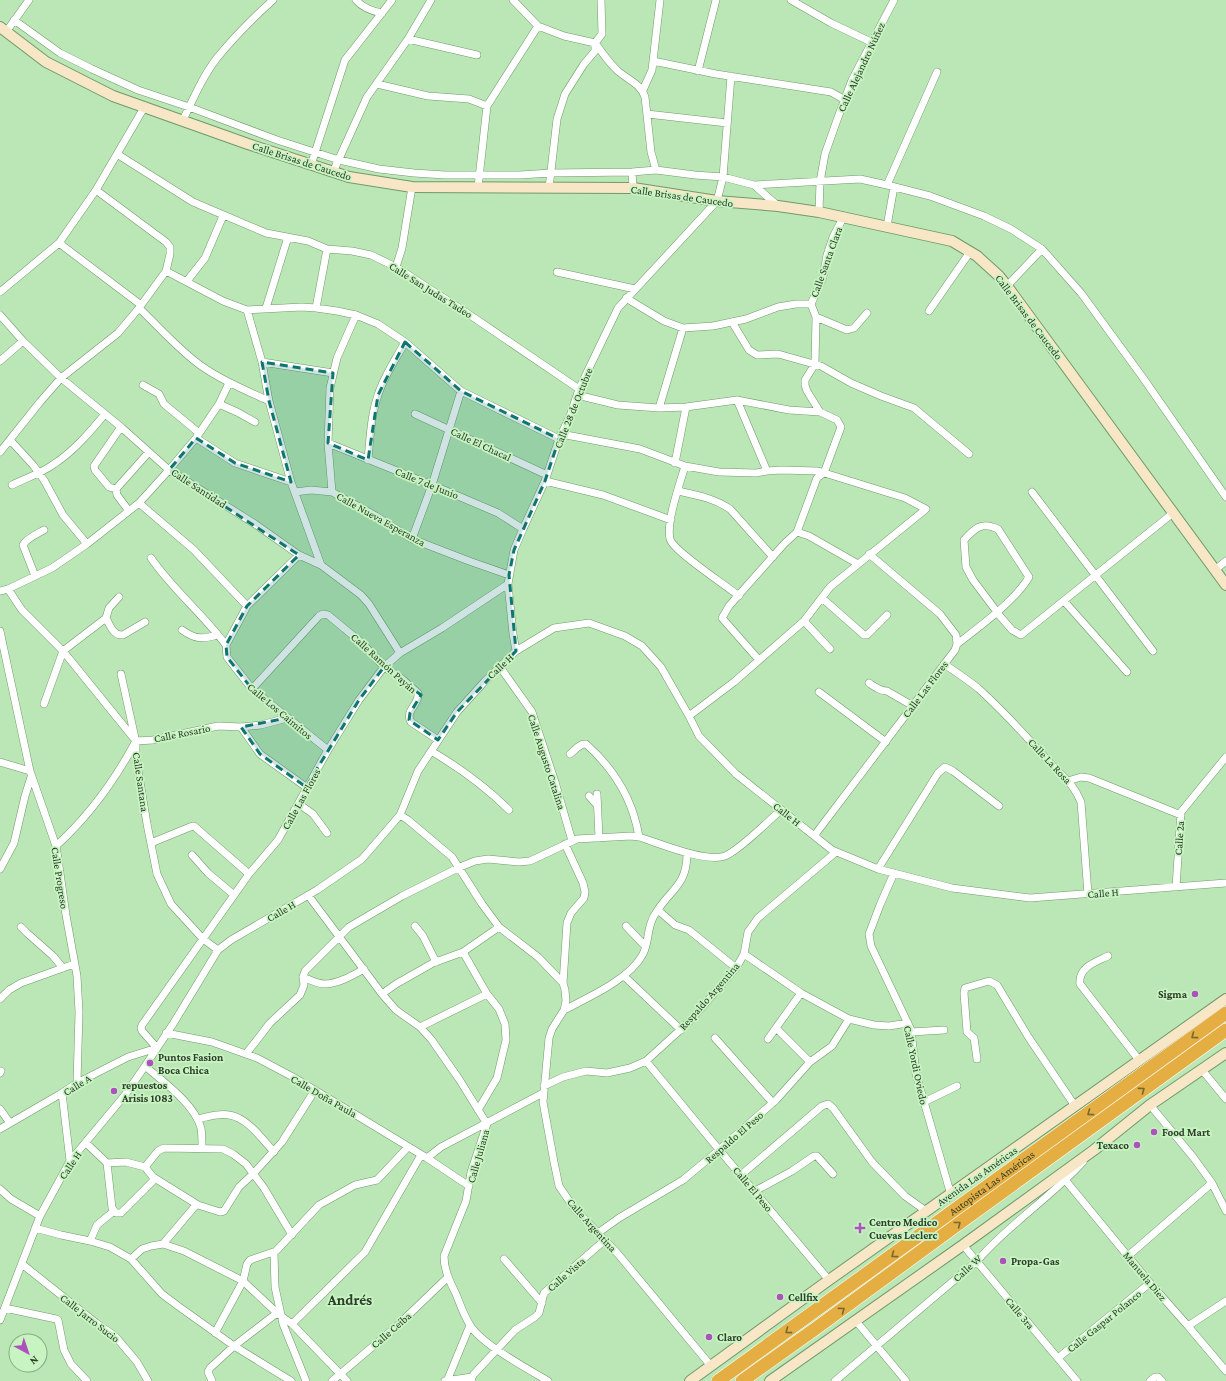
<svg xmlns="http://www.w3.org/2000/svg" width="1226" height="1381" font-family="'Crimson Pro',serif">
<rect width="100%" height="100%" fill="#bbe6b5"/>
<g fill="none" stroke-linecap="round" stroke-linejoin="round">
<defs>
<path id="street" d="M356,0C363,8 371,11 382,13
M513,0L538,26L564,36L595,43V51L584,64L565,94L557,119L549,188
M601,0L602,34L595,43C602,52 609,63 618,71C628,80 640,83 645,97L651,152L656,170
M791,0L831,23L871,42
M14,20L60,53L92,69L138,90L189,107L277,140L339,160L379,169L414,173L445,175H520L551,173L632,172L656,170L695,175L723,177L754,185L778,206
M6,32L29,0
M408,39L477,55
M653,61L716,74L831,92L845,100
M698,71L716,0
M377,84L428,96L469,99L487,106
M643,90L652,70L660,0
M647,114L727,123
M183,120C193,99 203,76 217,58C234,37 253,18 273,0
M117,154L193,202L266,233L308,241L327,249L352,251L371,255L396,267L470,315L579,389
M311,165L345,60L392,0
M333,172L367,97L408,39L431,0
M632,172L633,188
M754,185L860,179L887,185L930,196L984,216L1011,229L1042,249L1081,293L1141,375L1226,497
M887,185L937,72
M478,187L487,106L538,26
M819,212L820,182L825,154L837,120L852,80L894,0
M887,226L894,187
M59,243L141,305
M396,267L402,248L412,187
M166,271L223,301L247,310L302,307L316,308L337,311L356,315L378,324L405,342L461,391L559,439
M557,272L635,289
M187,281L205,258L223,216
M1007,286L1042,249
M0,292L59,243L96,190L145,106
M626,298L664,321L683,328L713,326L746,319L778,307L796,304H811L823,277L827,255L833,237L843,218
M139,308C159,327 178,349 200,365C221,380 245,390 269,401
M266,308L288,237
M316,308L327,249
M247,310L262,362L269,401L291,482L321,565
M929,311L970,252
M0,315L23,341L61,378L121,427L169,470L255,524L299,555L321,565L361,595L369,604L400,653
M816,317L847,330L854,328L867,313
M732,322L749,350L757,355L778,354L821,366L851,383L881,396L914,408L969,454
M0,361L23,341
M262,362L333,373
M143,385L159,394L164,404L199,433
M577,395L618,405L659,408L686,407L737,400L789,410L820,412
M737,400L767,471
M219,404L237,412L255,422
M659,408L683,328
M415,414L547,475
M561,434L640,449L685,466L719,472L756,473L767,471L781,470L818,471L905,498L926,509L830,587L804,621L734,682L689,716
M196,438L235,463L291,482
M10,440L33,465L44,480L63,515L87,544
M328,443L444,490L498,513L523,529
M0,452L40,402L61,378L118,333L139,308L166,271L170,254V247L166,242L96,190
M368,460C370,438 371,415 378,395C384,376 396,359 405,342
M675,463L686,407
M685,466C680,483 666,522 670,539C673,551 727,586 739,596
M545,481L603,495L671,520
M12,485C26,478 42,473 54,464C74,451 90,432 105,414
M116,489L109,487L95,470L94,466L121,427
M116,489L149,452
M116,489L117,495L129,511
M678,491C696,495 714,498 730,509L773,557
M295,492L311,490L332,492L376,516L412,539L469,561L509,575
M332,492L328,443L330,388L337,358L356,315
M1032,492L1153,651
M139,503L194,550L247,606
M797,532L817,478L824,473L841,427L837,420L820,412L807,391L805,385V380L815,364L816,317L811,304
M412,539L432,485L461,391
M299,555L247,606L226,645L227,657L252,689L328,750
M151,558C173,590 203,614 226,645
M1215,570L1226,561
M35,576L23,545C27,538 37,534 44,530
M8,589L22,610L63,651L136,741V758L147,824L157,874L171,904L203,939L218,950
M0,591L8,589L52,568L87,544L139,503L169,470L196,438L219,404L229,383
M119,597L109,608L106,618C110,625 113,636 123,635L145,622
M822,598L864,635H867L887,615
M1064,601L1127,672
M804,621L830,649
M182,630C196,640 203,639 218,635
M0,631L30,771L56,846L58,859L66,915L77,976L79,1012L77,1083
M957,644C978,628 1016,600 1029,577L998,529C982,521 975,528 964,540L966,567L973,580L997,612L999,615L1012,630L1021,635L1173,513
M516,651L513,634L508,584L514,550L523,529L545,481L559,439L570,416L579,389L618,308L717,201L723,177L731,76
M759,660L722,618L729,606L784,544L797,532L809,536L858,564
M944,664C956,672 968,680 979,689C1004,712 1028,738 1051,764C1064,778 1073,783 1081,802L1088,894
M500,667L532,712L555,782L572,841
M121,674L135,738
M869,683C875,687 880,691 887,691L913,706
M252,689L319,616L323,614L328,615L362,643L384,667L401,678L418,693C420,704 404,711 411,722L438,740
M819,692L886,742
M44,704L63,651L106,618
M241,727L260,754L306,787
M431,751C460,768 485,786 509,810
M570,754C575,750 580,743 586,744C613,768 633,800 639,837
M0,762L30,771
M1068,781L1081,777L1089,778L1181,815
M597,794L599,838
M589,796L597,805
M299,804L313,814L327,833
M400,815L408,820L452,857L482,904L499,927L538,957L563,983L565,990L566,1001L564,1010L552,1029L549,1038L543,1102L554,1162L559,1186L574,1208L618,1254L711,1366
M814,836L955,650L957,644L956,635L940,614L869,554
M151,843L190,827L194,826L249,874
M56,846C88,817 115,780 136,741L153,740L218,726L241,727L261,725L287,718
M192,855L208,873L234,895
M0,869L14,843L25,796L31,777
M878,869L938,773L945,767L953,771L999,806
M894,873L880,905L869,934L871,946L911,1030L916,1074L951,1195
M1176,887L1181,812L1226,757
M308,895L382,994L396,1010L420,1027L431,1039L459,1079L487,1124L471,1172L466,1201L444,1256C444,1270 450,1282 456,1294C460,1304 464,1316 470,1325C481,1344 528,1369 548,1381
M658,910L675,925L689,930L736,968
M415,926L423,936L436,962
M626,926L645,946
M21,927L27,933L53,956L63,968
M463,952L487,994L499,1009L505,1024L506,1040L497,1078L478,1110
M744,954L801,993L849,1019L874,1025L889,1026L908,1023
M1108,956C1096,962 1078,967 1080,984L1139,1060
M624,976L681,1030
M303,977C310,980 317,984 325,984C338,984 353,975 364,969
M563,983L567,923L571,913L584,898L585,892L583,883L565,844
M382,994L396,984L433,963L463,952L499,927
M0,999L9,990L21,983L74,964
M564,1010C589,997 630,979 643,954C650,940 646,926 657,911C672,888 687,885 687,853
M420,1027L487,994
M776,1028L810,1062
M911,1032L944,1030
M166,1033L212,1042L257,1058L293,1077L366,1121L427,1158L469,1186
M715,1038L773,1103
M768,1039L801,993
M246,1054L270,1023L300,995L304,985L303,977L305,971L349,927L402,896L460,867L475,861L488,859L519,862L530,861L577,839L631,836L639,837C659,843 705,863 725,856C740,850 768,821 781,810
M977,1059L974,1038L967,1032L964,993L965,988L989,981L997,985L1029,1038L1075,1106
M646,1061L716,1146L829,1280
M145,1066C163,1082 194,1103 201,1128C202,1134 202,1142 202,1149
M1202,1070L1226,1099
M0,1073L1,1071
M544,1086L563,1077L586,1071L607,1073L630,1068L646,1061L690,1021L736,968L744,954L748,932L758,918L836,852
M62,1093L70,1161
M924,1102L957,1086
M1150,1105L1193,1157L1212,1183L1226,1211
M0,1109L10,1123
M198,1119C207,1117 219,1113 229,1115C248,1118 261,1138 274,1152
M0,1129L62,1093L77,1083L128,1057L157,1048L142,1031L141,1028L142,1025L249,874L278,840L328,750L359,700L384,667L400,653L442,628L508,584
M86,1143L107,1163L126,1162L145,1167L153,1177L198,1205
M427,1158L441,1147L543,1093
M107,1163L112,1208L116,1213H121L153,1181V1177
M145,1167L158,1151L164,1148L223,1149L233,1154L246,1164L264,1188L292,1235
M741,1175L822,1106L828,1104L833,1108L872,1162L905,1196L926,1211
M1066,1181L1150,1283L1188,1326L1226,1371
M0,1189L11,1199L40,1216
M755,1191L792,1171L814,1156H817L833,1174
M35,1228L61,1235L90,1241L110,1247L131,1259L162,1294L178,1306L234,1346L291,1381
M598,1233L619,1218L683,1180L719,1150L776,1100L810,1062L832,1046L849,1019
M90,1241L97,1225L114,1211
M163,1244L196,1205H198L220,1212L224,1211L239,1187L253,1174L282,1142L315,1090
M963,1245L1077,1381
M274,1253L275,1287L283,1324L306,1381
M1128,1256L1212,1183
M131,1259L142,1249L151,1246L163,1244L184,1251L243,1281L277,1313L292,1324L347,1381
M504,1259L542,1303
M22,1264L96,1323L115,1336L137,1362L148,1381
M5,1308L56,1319L58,1320L64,1350L71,1364L87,1381
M0,1320L40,1216L70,1161L125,1095L145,1066L173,1024L218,950L231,940L317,890L362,859L400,815L418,771L457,712L485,681L516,651L554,628L589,623L625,636L642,646L661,667L689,716L699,736L736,774L832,850L878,869L952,888L1030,898L1226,883
M856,1321L906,1381
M292,1324L365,1252L421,1155
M1188,1326L1226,1301
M215,1333L243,1281L247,1264L250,1260L276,1251L319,1205L355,1185L377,1180L408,1147
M1058,1358L1150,1283
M212,1381L208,1372L210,1368L234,1346L277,1313
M332,1381L397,1326L448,1277
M445,1381L472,1377
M447,1381L468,1330L470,1326
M472,1381L471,1379L474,1374L515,1330L535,1317L539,1313L544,1293L605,1240
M835,1381L977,1261C1009,1224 1050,1198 1083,1162
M1150,1381L1155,1377H1158L1162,1381"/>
<path id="secondary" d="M0,27L46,62L113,96L248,144L349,177L412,187L633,188L717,201L778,206L819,212L952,241L977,256L999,276L1007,286L1226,585
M690,1381L829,1280L1226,999
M770,1381L963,1245L1094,1150L1150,1105L1226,1053"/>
<g id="highway">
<path id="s1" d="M718,1381L1226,1013"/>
<path d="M742,1381L815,1329L965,1219L1226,1030"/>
</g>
</defs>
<use href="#street" stroke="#719a6c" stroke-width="8"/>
<use href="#secondary" stroke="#719a6c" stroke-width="12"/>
<use href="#highway" stroke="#fff" stroke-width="14"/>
<use href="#street" stroke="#fff" stroke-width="7"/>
<use href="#secondary" stroke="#f7e7c6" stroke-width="10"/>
<use href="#highway" stroke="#e4ae42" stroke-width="13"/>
</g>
<defs><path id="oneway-chevron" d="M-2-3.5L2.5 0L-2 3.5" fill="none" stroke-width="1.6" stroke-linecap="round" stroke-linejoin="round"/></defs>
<g stroke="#766a34">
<use href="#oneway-chevron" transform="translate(1194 1036) rotate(144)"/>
<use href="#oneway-chevron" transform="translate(1142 1090) rotate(-36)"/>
<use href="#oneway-chevron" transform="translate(1090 1113) rotate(144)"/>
<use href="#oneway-chevron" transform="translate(958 1224) rotate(-38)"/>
<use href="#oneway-chevron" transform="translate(894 1255) rotate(144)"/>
<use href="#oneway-chevron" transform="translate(842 1310) rotate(-36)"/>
<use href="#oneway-chevron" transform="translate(788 1331) rotate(144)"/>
</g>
<path fill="#0f766e" fill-opacity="0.2" stroke="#0f766e" stroke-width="3" stroke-dasharray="8 5" stroke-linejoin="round" d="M405,342L461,391L559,439L545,481L514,550L509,575L516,651L457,712L438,740L409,720L410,713L421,695L384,667L359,700L306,787L260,754L241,727L287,718L252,689L227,657L226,645L247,606L299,555L169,470L196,438L235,463L291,482L269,401L262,362L333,373L328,443L368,460L378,395Z"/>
<g fill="#ad52bd" stroke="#c8f4c2" stroke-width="1.5">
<circle cx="1195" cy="994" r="4"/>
<circle cx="150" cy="1063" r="4"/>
<circle cx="114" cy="1091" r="4"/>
<circle cx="1154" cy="1132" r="4"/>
<circle cx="1137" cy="1145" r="4"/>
<path d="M858 1222h4v4h4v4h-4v4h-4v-4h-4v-4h4z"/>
<circle cx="1003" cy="1261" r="4"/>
<circle cx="780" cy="1297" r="4"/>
<circle cx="709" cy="1337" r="4"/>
</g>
<g text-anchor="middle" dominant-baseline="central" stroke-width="3.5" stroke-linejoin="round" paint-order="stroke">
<g font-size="11" fill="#2c3d2a" stroke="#c8f4c2">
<text transform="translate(861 67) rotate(-65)">Calle Alejandro Núñez</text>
<text transform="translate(302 161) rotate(18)">Calle Brisas de Caucedo</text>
<text transform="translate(682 196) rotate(8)">Calle Brisas de Caucedo</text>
<text transform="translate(826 262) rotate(-70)">Calle Santa Clara</text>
<text transform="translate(431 290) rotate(32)">Calle San Judas Tadeo</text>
<text transform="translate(1029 317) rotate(53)">Calle Brisas de Caucedo</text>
<text transform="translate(573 408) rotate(-68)">Calle 28 de Octubre</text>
<text transform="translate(481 444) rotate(25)">Calle El Chacal</text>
<text transform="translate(427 483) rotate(22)">Calle 7 de Junio</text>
<text transform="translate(199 488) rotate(33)">Calle Santidad</text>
<text transform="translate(381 519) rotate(29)">Calle Nueva Esperanza</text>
<text transform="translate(384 663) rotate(42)">Calle Ramón Payán</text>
<text transform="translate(500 666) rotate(-43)">Calle H</text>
<text transform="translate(925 689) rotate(-53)">Calle Las Flores</text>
<text transform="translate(280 711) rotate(40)">Calle Los Caimitos</text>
<text transform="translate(182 733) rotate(-11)">Calle Rosario</text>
<text transform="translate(1050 761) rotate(47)">Calle La Rosa</text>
<text transform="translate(547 762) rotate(72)">Calle Augusto Catalina</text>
<text transform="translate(141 782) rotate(82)">Calle Santana</text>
<text transform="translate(301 799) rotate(-61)">Calle Las Flores</text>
<text transform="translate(787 814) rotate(38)">Calle H</text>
<text transform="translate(1179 838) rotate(-86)">Calle 2a</text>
<text transform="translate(60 878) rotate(81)">Calle Progreso</text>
<text transform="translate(1103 893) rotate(-5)">Calle H</text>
<text transform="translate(281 911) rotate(-30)">Calle H</text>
<text transform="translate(709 996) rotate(-49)">Respaldo Argentina</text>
<text transform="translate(916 1065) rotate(78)">Calle Yordi Oviedo</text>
<text transform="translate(77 1085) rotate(-31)">Calle A</text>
<text transform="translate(324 1096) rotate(30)">Calle Doña Paula</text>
<text transform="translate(734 1137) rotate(-41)">Respaldo El Peso</text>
<text transform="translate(478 1156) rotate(-74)">Calle Juliana</text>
<text transform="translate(70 1165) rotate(-56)">Calle H</text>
<text transform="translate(977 1176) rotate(-35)">Avenida Las Américas</text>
<text stroke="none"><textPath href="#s1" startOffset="338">Autopista Las Américas</textPath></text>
<text transform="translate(753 1189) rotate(50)">Calle El Peso</text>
<text transform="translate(592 1225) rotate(48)">Calle Argentina</text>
<text transform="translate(967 1268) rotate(-42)">Calle W</text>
<text transform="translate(566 1274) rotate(-41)">Calle Vista</text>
<text transform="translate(1145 1276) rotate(50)">Manuela Diez</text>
<text transform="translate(1020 1313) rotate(50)">Calle 3ra</text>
<text transform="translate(90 1318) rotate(38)">Calle Jarro Sucio</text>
<text transform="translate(1104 1321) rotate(-39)">Calle Gaspar Polanco</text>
<text transform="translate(391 1330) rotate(-41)">Calle Ceiba</text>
</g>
<g font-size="11" font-weight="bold" fill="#2c3d2a" stroke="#c8f4c2" text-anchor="start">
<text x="1187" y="994" text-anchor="end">Sigma</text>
<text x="158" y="1057">Puntos Fasion<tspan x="158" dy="13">Boca Chica</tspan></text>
<text x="122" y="1085">repuestos<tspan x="122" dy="13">Arisis 1083</tspan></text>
<text x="1162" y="1132">Food Mart</text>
<text x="1129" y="1145" text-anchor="end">Texaco</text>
<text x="869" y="1222">Centro Medico<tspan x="869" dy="13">Cuevas Leclerc</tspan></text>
<text x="1011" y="1261">Propa-Gas</text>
<text x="788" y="1297">Cellfix</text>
<text x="717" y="1337">Claro</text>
</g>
<g font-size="15" font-weight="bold" fill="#2c3d2a" stroke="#c8f4c2">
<text x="350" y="1300">Andrés</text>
</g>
</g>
<g transform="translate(28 1353) rotate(140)"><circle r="19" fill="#c8f4c2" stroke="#8aab85"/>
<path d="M0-3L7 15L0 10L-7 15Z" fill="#ad52bd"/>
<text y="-6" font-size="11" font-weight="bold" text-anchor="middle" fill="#2c3d2a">N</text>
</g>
</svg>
